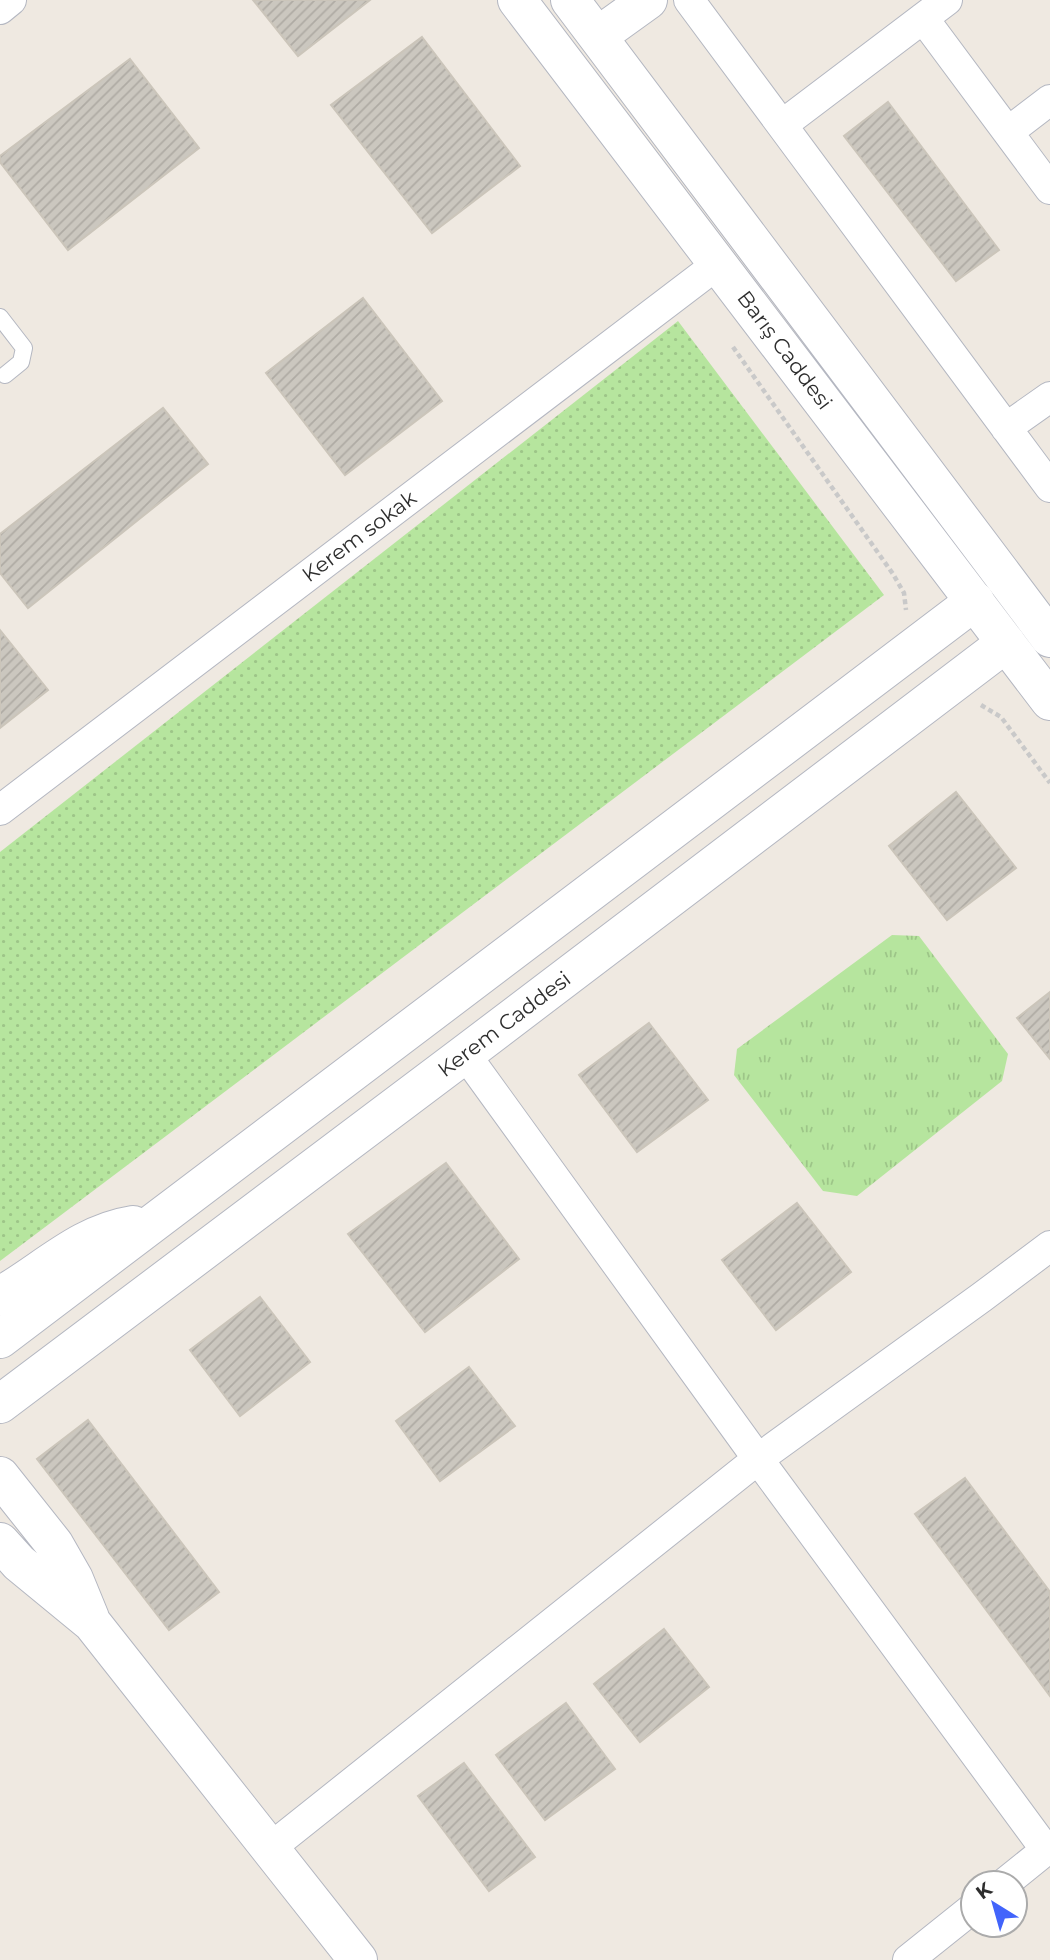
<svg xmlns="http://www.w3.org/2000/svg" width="1050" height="1960" font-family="Montserrat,sans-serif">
<defs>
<pattern id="grass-tufts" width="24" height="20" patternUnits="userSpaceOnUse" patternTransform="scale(1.75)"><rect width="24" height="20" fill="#b6e59e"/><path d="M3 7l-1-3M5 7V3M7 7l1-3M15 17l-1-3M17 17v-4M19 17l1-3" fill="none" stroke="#9dc588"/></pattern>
<pattern id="park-dots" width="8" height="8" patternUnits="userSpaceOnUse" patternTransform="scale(1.75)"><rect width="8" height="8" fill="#b6e59e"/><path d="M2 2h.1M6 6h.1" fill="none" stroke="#9dc588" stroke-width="1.8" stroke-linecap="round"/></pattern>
<pattern id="building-hatch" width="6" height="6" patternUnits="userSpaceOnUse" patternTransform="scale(1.75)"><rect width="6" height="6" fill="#cbc7bf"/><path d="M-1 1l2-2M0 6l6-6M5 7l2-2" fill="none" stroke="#afaba4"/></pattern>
</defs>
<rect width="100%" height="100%" fill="#efe9e1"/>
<path fill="url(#grass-tufts)" d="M892,935L919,936L1008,1054L1002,1081L857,1196L823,1191L734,1075L737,1049Z"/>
<path fill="url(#park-dots)" d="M678,321L884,595L0,1261V852Z"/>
<path fill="url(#building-hatch)" stroke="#cbc5ba" stroke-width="2" d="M253,0H370L298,56Z
M422,37L520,166L432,233L331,105Z
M130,59L199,148L68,250L0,162V156Z
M888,102L999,250L956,281L844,136Z
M363,298L442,401L345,475L266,373Z
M163,408L208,464L28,608L0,573V534Z
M0,630L48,690L0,728Z
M956,792L1016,868L947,920L889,846Z
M1050,992V1059L1017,1018Z
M649,1023L708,1100L637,1152L579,1075Z
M446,1163L519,1259L425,1332L348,1234Z
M797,1203L851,1272L776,1330L722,1260Z
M260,1297L310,1362L240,1416L190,1350Z
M469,1367L515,1426L440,1481L396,1421Z
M88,1420L219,1592L169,1630L37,1459Z
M965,1478L1050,1592V1696L915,1514Z
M664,1629L709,1687L640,1742L594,1684Z
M566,1703L615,1769L545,1820L496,1755Z
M464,1763L535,1857L489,1891L418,1796Z"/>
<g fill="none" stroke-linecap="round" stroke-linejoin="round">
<defs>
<path id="service" d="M0,317L24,348L21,362L5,375"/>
<path id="minor" d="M689,0L1050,487
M0,9L11,0
M923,18L1050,189
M782,125L947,0
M1008,132L1050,100
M1006,428L1050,397
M0,810L719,263
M465,1054L758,1459L1046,1850L1005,1883
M269,1849L758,1459L982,1297L1050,1246
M908,1960L973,1908"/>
<path id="tertiary" d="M598,36L648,0
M0,1296C44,1271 81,1233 133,1225
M0,1339L975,601
M0,1404L465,1054L1006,643
M0,1476L54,1544L74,1579L90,1618
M0,1542L19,1563L92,1623L358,1960"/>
<path id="secondary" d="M517,0L1050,701
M570,0L1050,638"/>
</defs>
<use href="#service" stroke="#b4b7c1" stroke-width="18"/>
<use href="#minor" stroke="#b4b7c1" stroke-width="32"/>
<use href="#tertiary" stroke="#b4b7c1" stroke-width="40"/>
<use href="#secondary" stroke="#b4b7c1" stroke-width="40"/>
<path stroke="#c9c9c9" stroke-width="4.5" stroke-dasharray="5 3.5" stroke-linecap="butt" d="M733,347L893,574L904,593L906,610
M981,705L1001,717L1050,783"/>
<use href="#service" stroke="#fff" stroke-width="16"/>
<use href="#minor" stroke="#fff" stroke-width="30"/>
<use href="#tertiary" stroke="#fff" stroke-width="38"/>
<use href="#secondary" stroke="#fff" stroke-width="38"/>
</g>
<g text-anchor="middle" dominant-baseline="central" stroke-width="7" stroke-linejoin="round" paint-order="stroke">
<g font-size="21" fill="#2e2e2e" stroke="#fff">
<text transform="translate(785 350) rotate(53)">Barış Caddesi</text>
<text transform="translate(359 536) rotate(-37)">Kerem sokak</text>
<text transform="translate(504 1024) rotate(-37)">Kerem Caddesi</text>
</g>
</g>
<g transform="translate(994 1904) rotate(323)"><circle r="33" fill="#ffffff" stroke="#ababab" stroke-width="2"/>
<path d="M0-5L12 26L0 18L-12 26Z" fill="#4264fb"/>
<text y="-10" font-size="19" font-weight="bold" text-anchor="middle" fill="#2e2e2e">K</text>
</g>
</svg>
